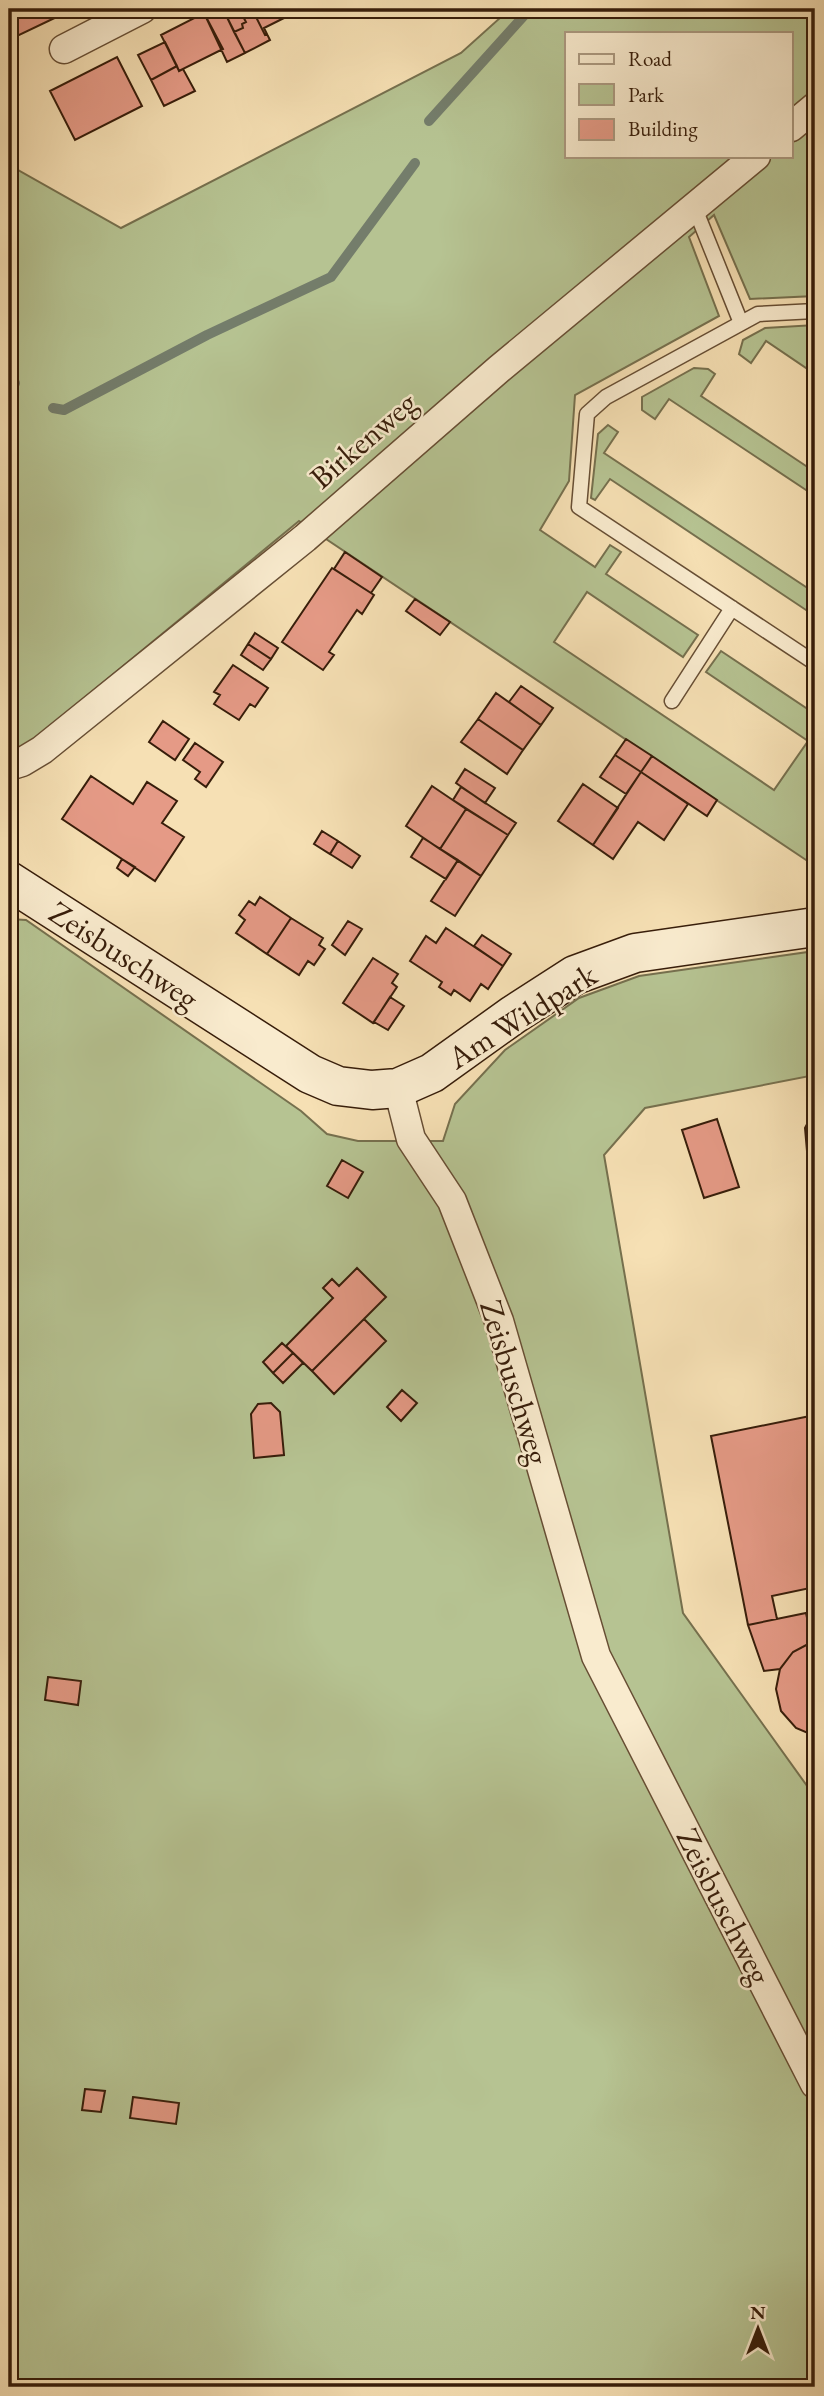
<svg xmlns="http://www.w3.org/2000/svg" width="824" height="2396" font-family="'EB Garamond',serif">
<rect width="100%" height="100%" fill="#f6e0b4"/>
<filter id="stains"><feTurbulence type="fractalNoise" baseFrequency=".00286" numOctaves="4"/><feColorMatrix values="0 0 0 0 .2 0 0 0 0 .09 0 0 0 0 .02 0 0 0 .5 -.17"/></filter>
<radialGradient id="worn" r=".72"><stop offset=".6" stop-color="#630" stop-opacity="0"/><stop offset="1" stop-color="#630" stop-opacity=".3"/></radialGradient>
<path fill="#b6c392" stroke="#76704e" stroke-width="2" fill-rule="evenodd" d="M510,9H815V296L750,299L714,215L689,237L719,316L575,395L569,481L540,530L595,567L610,545L621,552L606,574L698,635L683,657L587,592L554,642L774,790L808,741L706,672L721,651L815,714V866L299,521L9,760V165L121,228L461,53ZM567,33H791V156H567Z
M815,325V340L811,347L815,350V374L766,341L751,363L739,354L743,340L765,328Z
M694,368L708,369L715,374L701,396L815,472V496L669,399L655,419L642,410V397Z
M608,425L618,432L604,453L815,593V616L610,479L595,500L591,498L598,434Z
M9,919L26,920L301,1111L327,1134L358,1141H443L455,1104L505,1050L579,998L639,976L815,951V1075L645,1108L604,1155L683,1613L815,1797V2387H9Z"/>
<g fill="none" stroke-linecap="round" stroke-linejoin="round">
<path stroke="#747d6b" stroke-width="10" d="M429,121L530,9
M9,376L15,383
M53,408L64,410L207,335L331,277L415,163"/>
</g>
<path fill="#e59a86" stroke="#371d0a" stroke-width="2" d="M9,9H60L63,14L15,37L9,24Z
M209,9H223L245,53L227,62L204,13Z
M223,9H239L246,22L242,24L243,28L234,32Z
M239,9H252L265,35L267,34L270,40L245,53L234,32L243,28L242,24L246,22Z
M252,9H302L264,28L267,34L265,35Z
M204,13L223,49L179,71L161,35Z
M165,42L177,66L151,80L138,55Z
M117,57L142,106L75,140L50,91Z
M177,66L179,71L183,69L195,91L164,106L151,80Z
M345,552L382,577L371,593L334,569Z
M332,568L374,595L362,614L357,610L329,652L334,655L323,670L282,642Z
M415,599L450,622L440,635L406,611Z
M255,633L278,648L271,659L248,644Z
M248,644L271,659L263,670L241,655Z
M233,665L268,688L255,707L250,704L239,720L214,704L220,695L214,692Z
M521,686L553,708L541,725L509,702Z
M496,693L541,725L523,750L478,719Z
M478,719L523,750L507,774L461,742Z
M163,721L189,739L175,760L149,742Z
M626,739L652,756L641,772L615,755Z
M195,743L223,762L206,787L195,779L200,772L183,760Z
M615,755L641,772L626,794L600,777Z
M652,756L717,800L707,816L641,772Z
M465,769L495,788L485,803L456,783Z
M641,772L688,804L664,840L638,822L613,859L593,845Z
M91,776L133,804L147,782L177,801L162,823L184,837L155,881L62,819Z
M583,784L618,808L593,845L558,821Z
M432,786L466,809L440,849L406,826Z
M461,787L516,823L508,835L453,800Z
M466,809L508,835L481,876L440,849Z
M322,831L338,841L330,854L314,844Z
M423,838L458,860L446,879L411,857Z
M338,841L360,856L352,868L330,854Z
M122,859L135,867L128,876L117,868Z
M458,860L481,876L455,916L431,901Z
M260,897L291,918L267,954L236,933L245,920L239,915L249,901L255,905Z
M291,918L323,938L319,945L325,949L314,965L308,961L299,975L267,954Z
M348,921L362,929L345,955L332,945Z
M446,928L503,966L488,989L481,984L470,1001L454,990L451,995L439,987L442,982L410,961L426,936L436,943Z
M482,935L511,954L503,966L474,946Z
M373,958L398,974L392,983L397,987L373,1023L343,1003Z
M390,997L404,1006L388,1030L374,1022Z
M815,1109V1161L807,1151L805,1128Z
M717,1119L739,1187L704,1198L682,1130Z
M342,1160L363,1172L348,1198L327,1186Z
M357,1268L386,1297L312,1371L286,1346L333,1298L323,1288L332,1279L339,1286Z
M364,1319L386,1341L334,1394L312,1371Z
M282,1343L293,1353L273,1373L263,1362Z
M293,1353L303,1363L283,1383L273,1373Z
M402,1390L417,1403L401,1421L387,1407Z
M271,1403L280,1412L284,1455L254,1458L251,1414L258,1404Z
M815,1415V1587L772,1596L777,1619L748,1625L711,1436Z
M806,1613L812,1642L793,1652L780,1669L764,1671L748,1625Z
M812,1642H815V1736L796,1728L781,1711L776,1689L780,1669L793,1652Z
M48,1677L81,1681L78,1705L45,1700Z
M85,2089L105,2091L101,2112L82,2110Z
M133,2097L179,2103L176,2124L130,2118Z"/>
<g fill="none" stroke-linecap="round" stroke-linejoin="round">
<defs>
<path id="lane" d="M694,206L741,323
M815,311L758,314L606,397L587,414L579,507L815,663
M672,701L732,608"/>
<path id="street" d="M64,49L142,9
M791,127L815,107
M9,766L22,762L42,750L305,538L499,369L756,156
M398,1088L411,1139L452,1201L499,1321L596,1656L815,2084"/>
<path id="secondary" d="M9,881L310,1074L338,1086L372,1090L398,1088L432,1073L513,1015L575,975L635,953L815,927"/>
</defs>
<use href="#lane" stroke="#674e34" stroke-width="17"/>
<use href="#street" stroke="#674e34" stroke-width="31"/>
<use href="#secondary" stroke="#371d0a" stroke-width="41"/>
<use href="#lane" stroke="#f9ebce" stroke-width="14"/>
<use href="#street" stroke="#f9ebce" stroke-width="28"/>
<use href="#secondary" stroke="#f9ebce" stroke-width="38"/>
</g>
<g text-anchor="middle" dominant-baseline="central" stroke-width="5" stroke-linejoin="round" paint-order="stroke">
<g font-size="32" fill="#371d0a" stroke="#f9ebce">
<text transform="translate(363 440) rotate(-41)">Birkenweg</text>
<text transform="translate(124 955) rotate(33)">Zeisbuschweg</text>
<text transform="translate(522 1016) rotate(-32)">Am Wildpark</text>
<text transform="translate(515 1382) rotate(73)">Zeisbuschweg</text>
<text transform="translate(724 1906) rotate(63)">Zeisbuschweg</text>
</g>
</g>
<rect width="824" height="2396" fill="none" stroke="#f6e0b4" stroke-width="35"/>
<rect x="10" y="10" width="803" height="2375" fill="none" stroke="#371d0a" stroke-width="3.5"/>
<rect x="18" y="18" width="789" height="2361" fill="none" stroke="#371d0a" stroke-width="2"/>
<rect x="565" y="32" width="228" height="126" fill="#f9ebce" stroke="#ab9980" stroke-width="2"/>
<rect x="579" y="54" width="35" height="10" fill="#f9ebce" stroke="#ab9980" stroke-width="2"/>
<text x="628" y="66" font-size="21" fill="#371d0a">Road</text>
<rect x="579" y="84" width="35" height="21" fill="#b6c392" stroke="#ab9980" stroke-width="2"/>
<text x="628" y="102" font-size="21" fill="#371d0a">Park</text>
<rect x="579" y="119" width="35" height="21" fill="#e59a86" stroke="#ab9980" stroke-width="2"/>
<text x="628" y="136" font-size="21" fill="#371d0a">Building</text>
<g transform="translate(758 2329)" stroke="#f9ebce" stroke-width="5" paint-order="stroke">
<path d="M0-5L12 26L0 18L-12 26Z" fill="#371d0a"/>
<text y="-10" font-size="19" font-weight="bold" text-anchor="middle" fill="#371d0a">N</text>
</g>
<rect width="100%" height="100%" filter="url(#stains)"/>
<rect width="100%" height="100%" fill="url(#worn)"/>
</svg>
